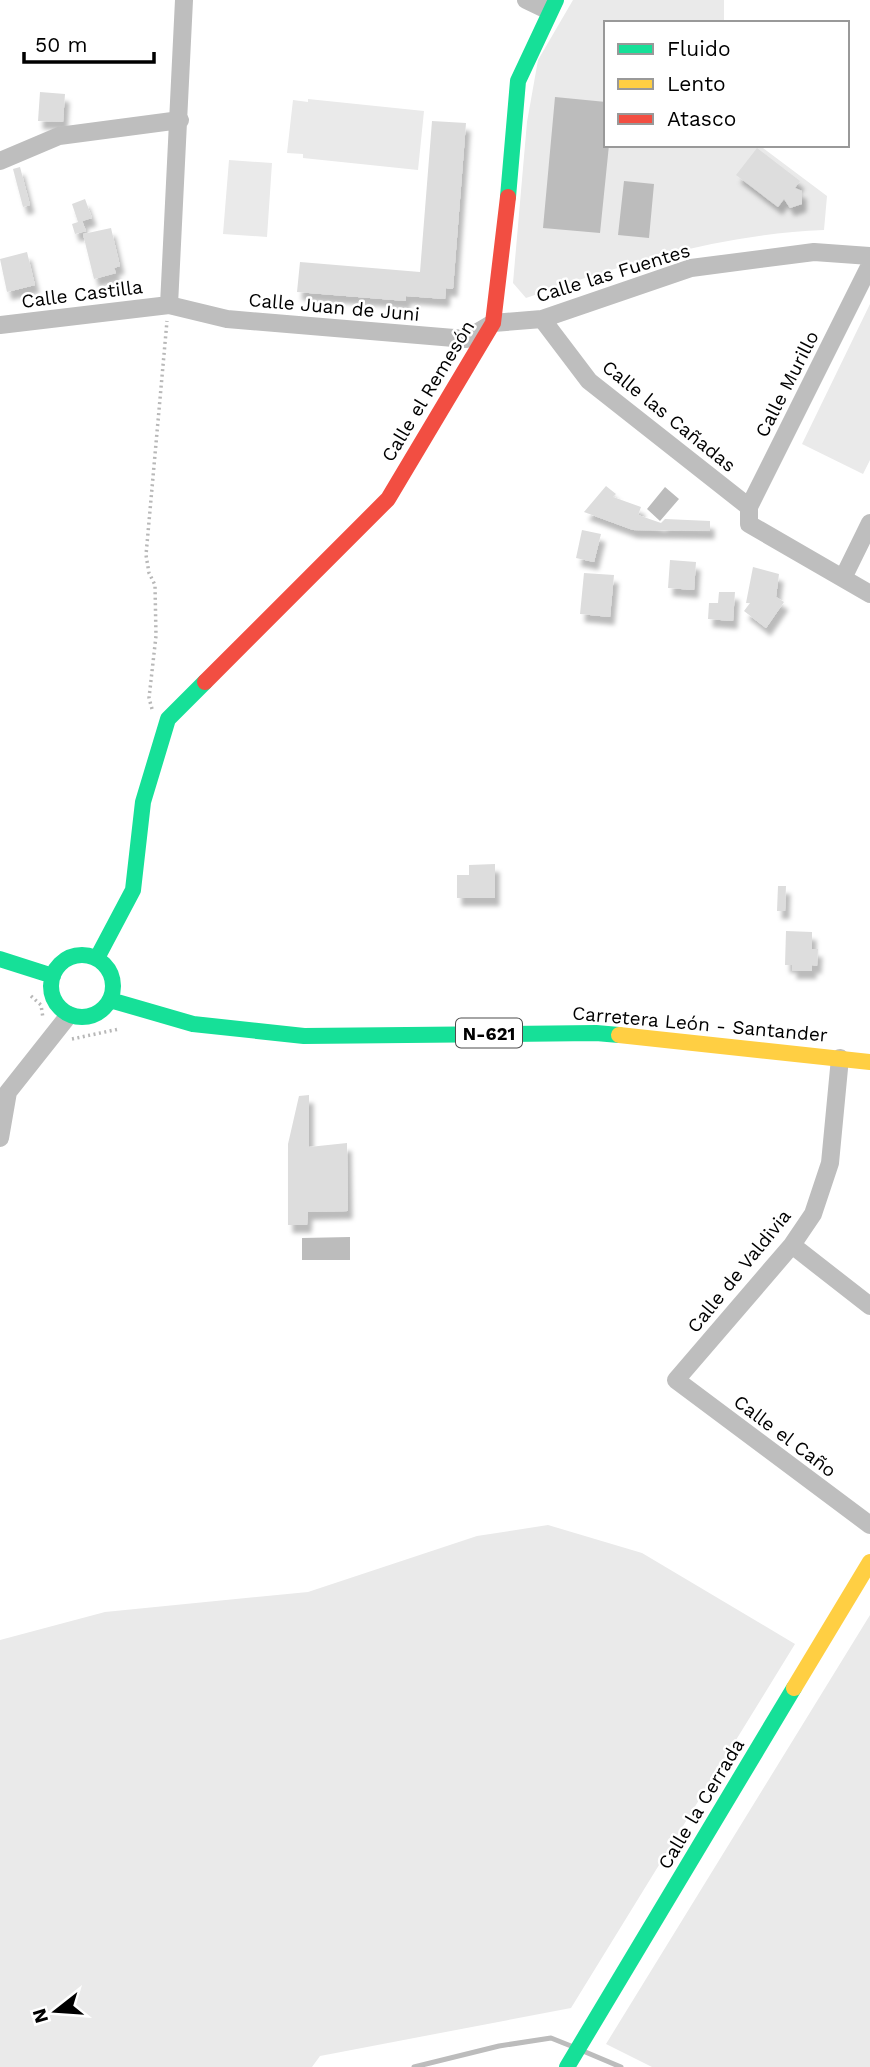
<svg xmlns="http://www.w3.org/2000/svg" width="870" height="2067" font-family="'Work Sans',sans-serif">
<defs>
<filter id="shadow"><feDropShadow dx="4.5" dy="8" stdDeviation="2" flood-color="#0004"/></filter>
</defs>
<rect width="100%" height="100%" fill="#fff"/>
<path fill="#eaeaea" d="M573,0H724V23H606V145H759L827,196L824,230C721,234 623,264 526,298L513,283L527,122L538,60Z
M308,99L424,111L418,170L303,158V154L287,153L293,100L308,102Z
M229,160L272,163L267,237L223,234Z
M870,304V460L863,474L802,444Z
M548,1525L642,1553L795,1644L571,2008L320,2056L312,2067H0V1640L105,1612L308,1592L477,1536Z
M870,1615V2067H652L606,2044Z"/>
<path fill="#bcbcbc" d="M555,97L606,102V145H609L600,233L543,228Z
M624,181L654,184L649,238L618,235Z
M665,487L679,499L660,521L647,509Z
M350,1237V1260H302V1238Z"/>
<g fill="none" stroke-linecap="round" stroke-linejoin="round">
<path stroke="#bcbcbc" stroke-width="5" d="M583,2051L621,2067
M414,2067L499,2046L551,2038L571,2046"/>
</g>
<path fill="#ddd" filter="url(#shadow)" d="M40,92L65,94L63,122L38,121Z
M432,121L466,123L453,289L446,288L445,299L406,296V301L297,292L300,262L420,272Z
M757,148L800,181L795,188L802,191V204L790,208L784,199L778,207L736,175Z
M20,167L30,205L23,207L13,169Z
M85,199L92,218L82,221L86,231L75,234L72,224L78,222L72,204Z
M111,228L120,266L114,268L116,273L94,279L83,234Z
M27,252L35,285L7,292L0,259Z
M606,486L616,494L613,497L641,507L638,515L661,523L665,519L710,521V531L633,530L584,512Z
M582,530L601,534L594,562L576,558Z
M670,560L696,562L694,590L668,588Z
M753,567L779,574L776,597L784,602L766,628L744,611L750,603H746Z
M584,573L614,575L610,617L580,614Z
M719,592H735L733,621L708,619L709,603H718Z
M495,864V898H457V875H469V865Z
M778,886H786L785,911H777Z
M786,931L812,932V949H818L817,966L812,965V971H792V965H785Z
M309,1095V1147L347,1143L348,1211L308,1212L307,1225H288V1144L299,1096Z"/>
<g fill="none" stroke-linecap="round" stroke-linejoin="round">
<path stroke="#b8b8b8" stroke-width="3.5" stroke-dasharray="2 3.5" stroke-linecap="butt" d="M152,709L149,698L156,636L155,585L149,573L146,555L167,321
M31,996L41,1005L43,1018
M72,1039L119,1029"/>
<path stroke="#bebebe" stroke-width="18" d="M526,0L549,11
M0,161L59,136L180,120
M870,265L749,507V524L870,594
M169,305L184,0
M542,319L589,381L749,507
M0,325L169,305L227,319L466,339L493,323L542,319L691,268L814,252L870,256
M843,578L870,523
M840,1058L830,1163L813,1214L792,1245L676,1380L870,1525
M0,1138L8,1092L69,1015
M792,1245L870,1306"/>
<path stroke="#16e098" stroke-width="16" d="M508,197L518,81L556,0
M51 986a31 31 0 1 1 62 0a31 31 0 1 1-62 0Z
M97,958L133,890L143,802L168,719L205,682
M0,959L53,976
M110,1000L193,1024L304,1036L596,1033L619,1035
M567,2067L794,1688"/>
<path stroke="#ffcf43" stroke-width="16" d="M619,1035L870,1062
M794,1688L870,1562"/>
<path stroke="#f24e42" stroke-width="16" d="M205,682L388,499L493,323L508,197"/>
</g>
<g text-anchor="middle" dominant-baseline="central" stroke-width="5" stroke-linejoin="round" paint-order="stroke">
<rect fill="#fff" stroke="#4c4c4c" stroke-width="2" x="456" y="1018.5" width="66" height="29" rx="5"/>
<g font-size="18" font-weight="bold" fill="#000">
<text x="489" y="1033">N-621</text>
</g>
<g font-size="19" fill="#000" stroke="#fff">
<text transform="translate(613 273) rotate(-17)">Calle las Fuentes</text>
<text transform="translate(82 294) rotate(-7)">Calle Castilla</text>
<text transform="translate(334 307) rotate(5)">Calle Juan de Juni</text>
<text transform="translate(787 384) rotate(-63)">Calle Murillo</text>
<text transform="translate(428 391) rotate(-59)">Calle el Remesón</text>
<text transform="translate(669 416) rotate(39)">Calle las Cañadas</text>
<text transform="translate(700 1024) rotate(5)">Carretera León - Santander</text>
<text transform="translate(739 1271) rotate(-51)">Calle de Valdivia</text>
<text transform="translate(785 1436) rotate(37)">Calle el Caño</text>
<text transform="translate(701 1804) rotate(-59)">Calle la Cerrada</text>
</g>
</g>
<rect x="604" y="21" width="245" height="126" fill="#ffffff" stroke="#999999" stroke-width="2"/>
<rect x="618" y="44" width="35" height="10" fill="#16e098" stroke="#999999" stroke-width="2"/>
<text x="667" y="56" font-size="21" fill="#000000">Fluido</text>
<rect x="618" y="79" width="35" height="10" fill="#ffcf43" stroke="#999999" stroke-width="2"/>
<text x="667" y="91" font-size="21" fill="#000000">Lento</text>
<rect x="618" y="114" width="35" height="10" fill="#f24e42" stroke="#999999" stroke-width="2"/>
<text x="667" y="126" font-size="21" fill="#000000">Atasco</text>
<g transform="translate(56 2011) rotate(253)" stroke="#ffffff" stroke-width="5" paint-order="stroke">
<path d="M0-5L12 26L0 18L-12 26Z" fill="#000000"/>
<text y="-10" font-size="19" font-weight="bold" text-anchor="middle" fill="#000000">N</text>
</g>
<path d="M24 52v10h130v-10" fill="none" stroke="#000000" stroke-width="3.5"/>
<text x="35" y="52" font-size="21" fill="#000000" stroke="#ffffff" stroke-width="5" paint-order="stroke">50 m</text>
</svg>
